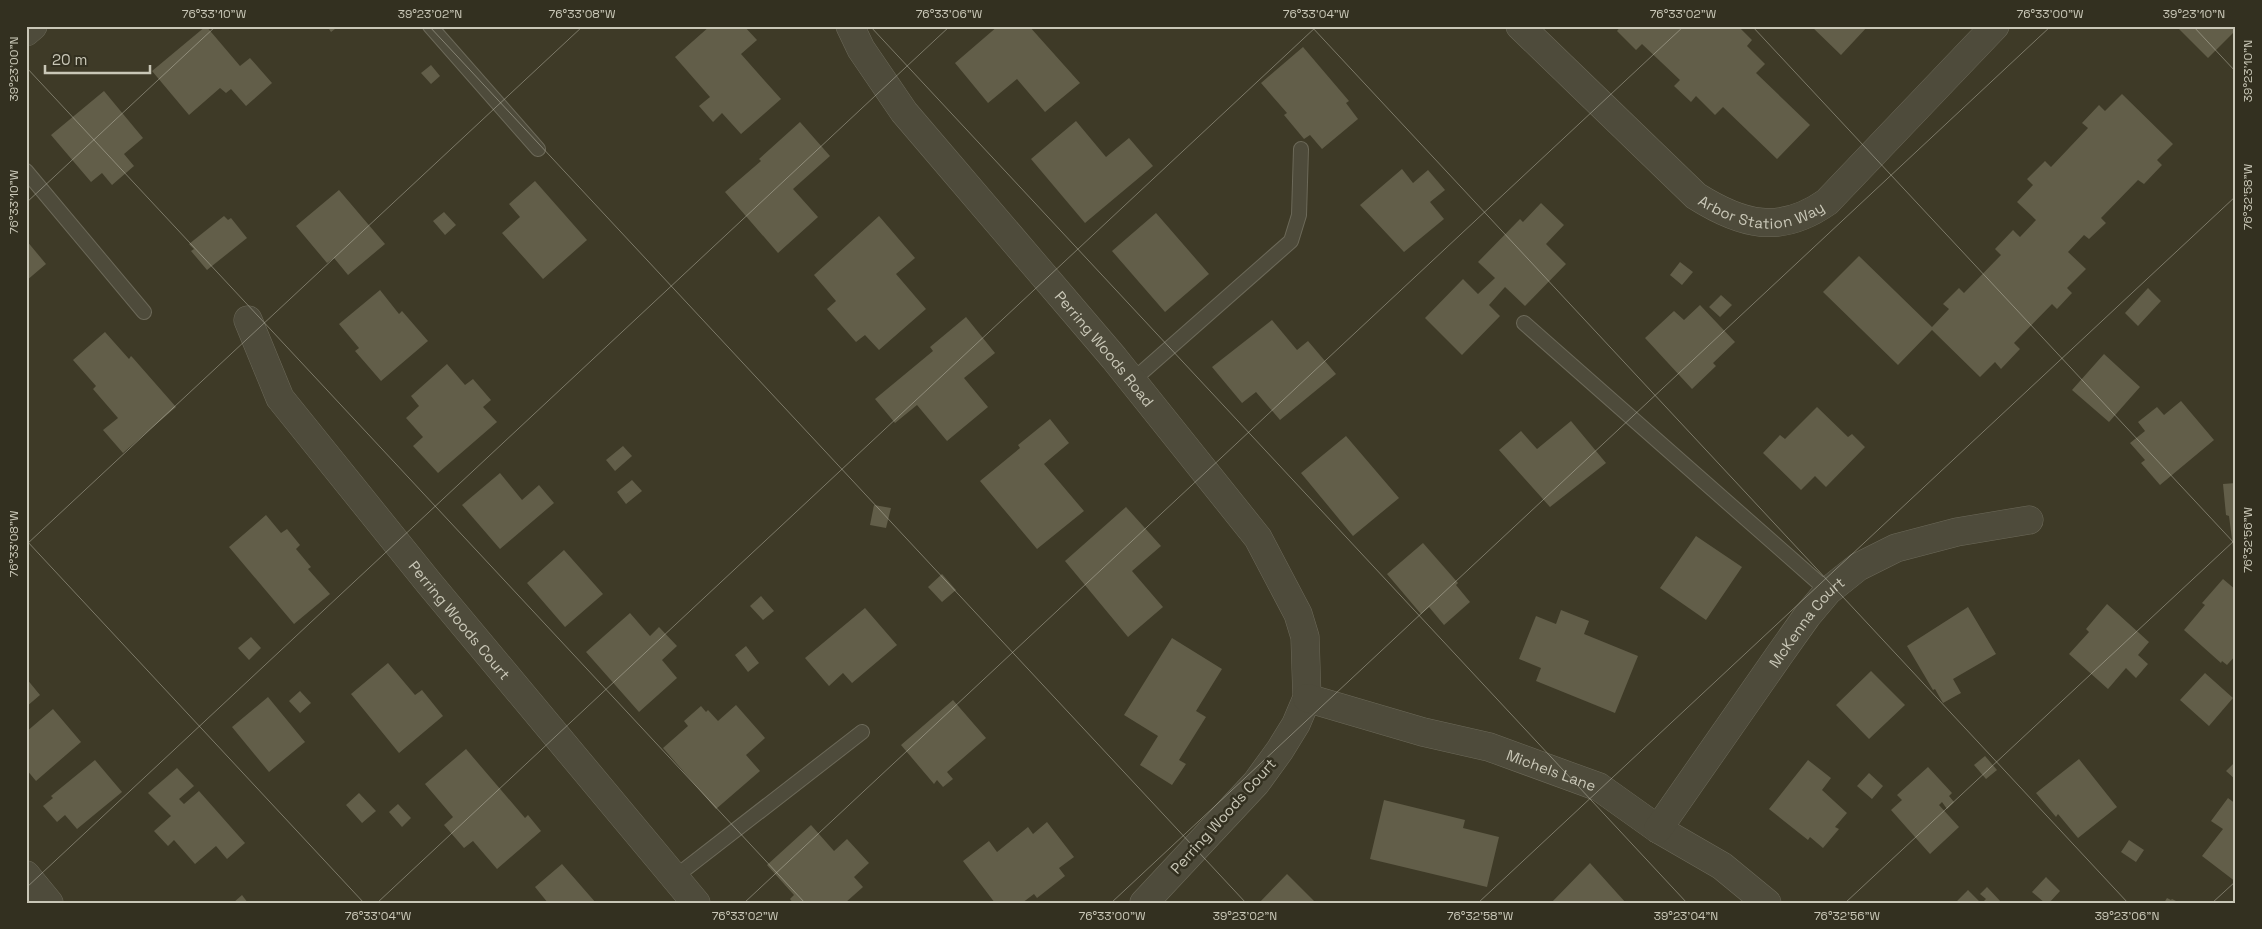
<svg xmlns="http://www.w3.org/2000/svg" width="2262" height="929" font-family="'Space Grotesk',sans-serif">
<rect width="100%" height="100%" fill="#3e3a27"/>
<path fill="#625e49" d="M206,26L240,66L250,58L272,83L246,106L231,89L226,93L220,88L189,115L152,71Z
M327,26H339L331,32Z
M710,26H744L757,40L741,54L781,99L741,134L722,113L713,122L699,106L710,97L675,57Z
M998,26H1029L1080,83L1045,112L1017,79L988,103L955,63Z
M1621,26H1726L1729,29L1732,26H1738L1752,40L1747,46L1765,64L1756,73L1810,125L1777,159L1723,107L1715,115L1696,96L1691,102L1674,86L1680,80L1642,44L1636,50L1617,31Z
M1811,26H1868L1841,55Z
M2176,26H2236V30L2208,58Z
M1303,47L1349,101L1346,103L1358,119L1322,149L1310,135L1304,139L1284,115L1287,113L1261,83Z
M431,65L440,76L431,84L421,73Z
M104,91L143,138L124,154L134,166L112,185L102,173L91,182L51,135Z
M2122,94L2173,144L2157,160L2162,165L2144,184L2138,180L2101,218L2106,223L2089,239L2084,235L2068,252L2086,269L2067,288L2072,293L2057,309L2052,304L2014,343L2020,349L2001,369L1995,362L1980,377L1932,330L1898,365L1823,292L1859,256L1932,327L1949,309L1943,304L1959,288L1964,293L2001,255L1995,249L2013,230L2020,237L2036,220L2017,202L2033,185L2027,179L2045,161L2051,167L2088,128L2082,123L2099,105L2105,111Z
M1076,121L1106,157L1129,138L1153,166L1085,223L1031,159Z
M800,122L830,156L793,189L818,217L778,253L725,192L761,161L759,159Z
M1402,169L1413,183L1428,170L1445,190L1430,202L1444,219L1404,252L1360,205Z
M535,181L587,240L543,279L502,233L520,217L509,204Z
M339,190L385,244L348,275L334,258L327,263L296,226Z
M1541,203L1564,225L1546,244L1566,264L1525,306L1505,287L1489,305L1500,316L1462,355L1425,318L1463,279L1478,294L1495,278L1478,262L1520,219L1523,222Z
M444,212L456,225L445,235L433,221Z
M1156,213L1209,274L1165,312L1112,251Z
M224,216L228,220L231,218L247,238L207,270L191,251L194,249L189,244Z
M879,216L915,258L896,274L926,309L879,350L865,335L856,342L827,309L836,301L814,275Z
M26,240L46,264L26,281Z
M1680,262L1693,272L1682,285L1670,275Z
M2148,288L2161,301L2138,326L2125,313Z
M380,290L399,314L402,311L428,341L381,381L355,351L359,348L339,324Z
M1721,295L1732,305L1720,317L1709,307Z
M1700,305L1735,342L1713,363L1716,366L1692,389L1645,338L1674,311L1684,320Z
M966,317L995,353L964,378L988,407L947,441L917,405L895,423L875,399L933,351L930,347Z
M1272,320L1297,350L1308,341L1336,374L1280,420L1256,392L1242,403L1212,367Z
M105,332L129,359L131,356L133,358L176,407L123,453L103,430L118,418L93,389L96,386L73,360Z
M2104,354L2140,387L2109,422L2072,390Z
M447,364L465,385L473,379L491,400L483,407L497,422L438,473L413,446L423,437L406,418L419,406L411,396Z
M2181,401L2214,440L2160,485L2141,463L2145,460L2130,443L2145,431L2138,422L2157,407L2164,415Z
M1817,407L1848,437L1852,434L1865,447L1826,487L1815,476L1801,490L1763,453L1780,435L1785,439Z
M1050,419L1069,443L1044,464L1084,511L1037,549L980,481L1020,448L1018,445Z
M1571,421L1606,463L1550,507L1499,450L1521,431L1537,449Z
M1346,436L1399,498L1353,536L1301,473Z
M623,446L632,456L615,471L606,460Z
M500,473L522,500L539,485L554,503L500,549L462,505Z
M632,480L642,491L626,504L617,492Z
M2236,483V547H2233L2229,516L2226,515L2223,484Z
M874,505L891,508L886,528L870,525Z
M1126,507L1161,546L1132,571L1163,607L1128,637L1065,561Z
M266,515L281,533L287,529L300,545L296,549L311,567L308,569L330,594L294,624L229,547Z
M1696,536L1742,567L1706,620L1660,588Z
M1423,543L1458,583L1456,585L1470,602L1444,625L1429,607L1421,614L1387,574Z
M564,550L603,594L565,627L527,583Z
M942,574L956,590L942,602L928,587Z
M2223,579L2236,590V655L2227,665L2222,661L2221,663L2184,630L2205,605L2202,603Z
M761,596L774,611L763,620L750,606Z
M2107,604L2149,642L2138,655L2148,664L2136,678L2126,668L2108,689L2069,654L2089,632L2086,629Z
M1968,607L1996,654L1953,679L1961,693L1943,703L1935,689L1933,690L1907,646Z
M865,608L897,645L852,683L843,673L829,686L805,658Z
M1561,610L1589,621L1584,634L1638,656L1615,713L1536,681L1541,668L1519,659L1536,616L1556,624Z
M630,613L650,636L659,627L677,646L662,660L677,678L639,712L586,652Z
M251,637L261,648L249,660L238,648Z
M1172,638L1222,669L1196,711L1206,717L1179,760L1186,764L1172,785L1140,765L1158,736L1124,715Z
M746,646L759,663L748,672L735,655Z
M388,663L415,695L422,690L443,716L399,753L351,694Z
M1871,671L1905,705L1869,739L1836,705Z
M2205,673L2233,698L2209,726L2180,700Z
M26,678L40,695L26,707Z
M300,691L311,703L300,713L289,701Z
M268,697L305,742L269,772L232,727Z
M953,700L986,738L947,772L953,779L943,787L937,780L934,784L901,745Z
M736,705L765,738L746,755L760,771L716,809L663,748L688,726L684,721L701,706L706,712L708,710L718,721Z
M53,709L81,742L36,781L26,769V732Z
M466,749L525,818L528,815L541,831L497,869L473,841L464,848L444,825L453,817L425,784Z
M1985,756L1997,770L1986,779L1974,765Z
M2079,759L2117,807L2078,838L2058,814L2056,817L2036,793Z
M95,760L122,792L77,829L65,815L57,822L43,806L53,798L51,796Z
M1808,760L1831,778L1822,790L1847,813L1835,827L1839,829L1823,848L1810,837L1808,840L1769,809Z
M2236,761V780L2226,771Z
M1928,767L1952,793L1949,796L1954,802L1947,809L1942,802L1939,805L1959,827L1930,854L1891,810L1902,800L1897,795Z
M177,768L194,786L179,799L184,804L199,791L245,843L227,859L216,846L195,864L174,840L168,846L154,831L171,816L148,793Z
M1869,773L1883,786L1872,799L1857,786Z
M359,793L376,811L362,823L346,805Z
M2228,798L2236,804V882L2202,856L2223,829L2211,821Z
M1384,800L1465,820L1463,828L1499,837L1487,887L1370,859Z
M398,804L411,818L402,827L389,812Z
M1047,822L1074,857L1059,868L1065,876L1037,898L1034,894L1022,903H995L963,861L989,841L997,852L1028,827L1033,834Z
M811,825L834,851L847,839L869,863L854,877L863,887L845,903H793L790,899L794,895L767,865Z
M2129,840L2144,850L2136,862L2121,852Z
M1590,863L1626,903H1551Z
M562,864L596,903H548L535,887Z
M1287,874L1316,903H1259Z
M2046,877L2060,891L2049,903H2045L2032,892Z
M1987,887L2002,903H1982L1986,899L1980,894Z
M1968,890L1981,903H1955Z
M242,895L248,903H233Z
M2167,898L2171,900L2172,899L2180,903H2164Z"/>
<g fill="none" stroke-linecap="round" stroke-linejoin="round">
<defs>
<path id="service" d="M430,26L538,149
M26,171L144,312
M1524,323L1828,591
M1132,381L1291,241L1299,215L1301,149
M675,877L862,732"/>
<g id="minor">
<path id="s1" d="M850,26L861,49L904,112L1114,358L1258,538L1298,614L1305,637L1307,698L1296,724L1280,750L1256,783L1144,903"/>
<path id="s2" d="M1520,26L1696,196C1742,225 1780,235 1827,202L1995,26"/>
<path d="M26,32L33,26"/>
<path id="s3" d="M248,320L280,398L429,583L696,903"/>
<path id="s4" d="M1307,698L1423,732L1489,747L1599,787L1658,829L1722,866L1767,903"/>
<path id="s5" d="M1658,829L1780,654L1807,616L1828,591L1858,567L1896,548L1957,532L2029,520"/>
<path d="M26,875L49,903"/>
</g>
</defs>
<use href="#service" stroke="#6c6959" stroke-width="16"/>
<use href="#minor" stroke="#6c6959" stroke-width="29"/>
<use href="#service" stroke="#4e4b3b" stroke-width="14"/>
<use href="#minor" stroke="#4e4b3b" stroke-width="28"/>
</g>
<path fill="none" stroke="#c9c7b7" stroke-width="1" stroke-opacity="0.45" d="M429,26L1246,903M870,26L1687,903M1311,26L2128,903M1752,26L2236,545M2193,26L2236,72M26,67L805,903M26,203L216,26M26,540L364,903M26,545L583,26M26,888L950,26M377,903L1317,26M744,903L1684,26M1111,903L2051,26M1478,903L2236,196M1845,903L2236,539M2212,903L2236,881"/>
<g text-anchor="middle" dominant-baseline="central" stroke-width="5" stroke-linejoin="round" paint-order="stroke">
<g font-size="15" fill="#c9c7b7" stroke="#333020">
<text stroke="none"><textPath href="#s2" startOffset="315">Arbor Station Way</textPath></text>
<text stroke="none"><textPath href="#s1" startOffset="412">Perring Woods Road</textPath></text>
<text stroke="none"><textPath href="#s3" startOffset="370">Perring Woods Court</textPath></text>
<text stroke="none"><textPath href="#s5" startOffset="255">McKenna Court</textPath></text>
<text stroke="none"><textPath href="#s4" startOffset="255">Michels Lane</textPath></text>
<text transform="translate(1223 816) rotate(-48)">Perring Woods Court</text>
</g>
</g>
<rect width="2262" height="929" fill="none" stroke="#333020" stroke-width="55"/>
<path d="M45 65v8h105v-8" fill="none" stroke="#c9c7b7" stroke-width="2.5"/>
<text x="52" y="65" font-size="15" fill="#c9c7b7" stroke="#333020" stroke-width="4" paint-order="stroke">20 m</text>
<rect x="28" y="28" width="2206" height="874" fill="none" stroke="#c9c7b7" stroke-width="2"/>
<g font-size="12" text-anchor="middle" fill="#c9c7b7">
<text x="214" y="18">76°33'10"W</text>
<text x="430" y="18">39°23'02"N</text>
<text x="582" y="18">76°33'08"W</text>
<text x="949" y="18">76°33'06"W</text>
<text x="1316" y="18">76°33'04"W</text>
<text x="1683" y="18">76°33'02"W</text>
<text x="2050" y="18">76°33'00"W</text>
<text x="2194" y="18">39°23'10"N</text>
<text transform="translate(14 69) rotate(-90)" y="4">39°23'00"N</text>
<text transform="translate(2248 71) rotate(-90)" y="4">39°23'10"N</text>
<text transform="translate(2248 197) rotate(-90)" y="4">76°32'58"W</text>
<text transform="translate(14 202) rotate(-90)" y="4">76°33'10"W</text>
<text transform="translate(2248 540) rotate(-90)" y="4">76°32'56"W</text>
<text transform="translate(14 544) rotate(-90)" y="4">76°33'08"W</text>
<text x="378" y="920">76°33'04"W</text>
<text x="745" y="920">76°33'02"W</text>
<text x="1112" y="920">76°33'00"W</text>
<text x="1245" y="920">39°23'02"N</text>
<text x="1480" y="920">76°32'58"W</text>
<text x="1686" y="920">39°23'04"N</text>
<text x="1847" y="920">76°32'56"W</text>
<text x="2127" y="920">39°23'06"N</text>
</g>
</svg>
